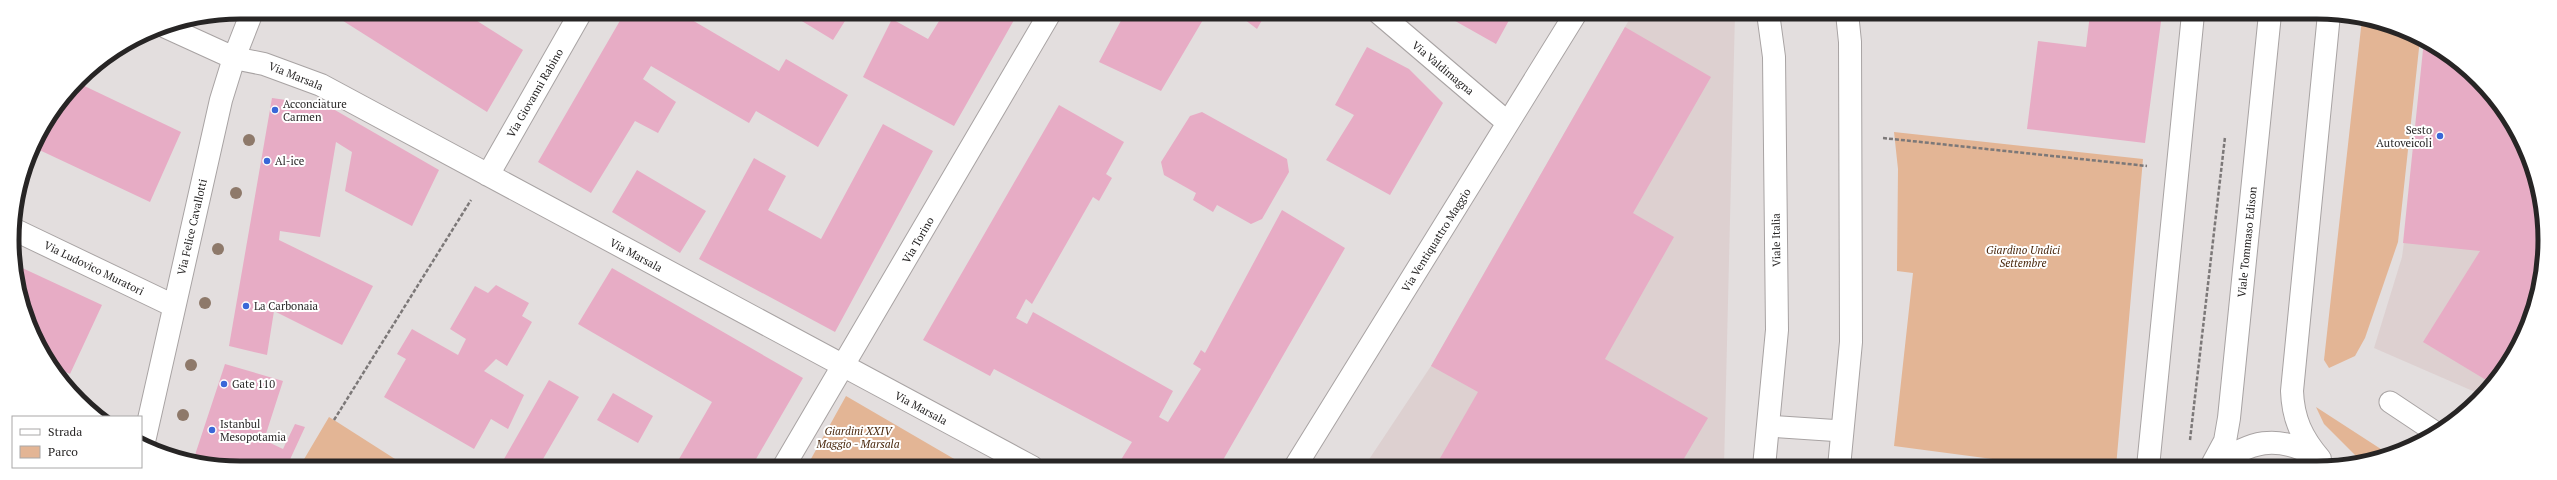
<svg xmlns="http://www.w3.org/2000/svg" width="2557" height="480" font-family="'PT Serif',serif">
<rect width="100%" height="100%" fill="#e3dede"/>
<path fill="#ddd0d0" d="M1633,13H1735L1724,467H1364L1431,366Z
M2431,43L2498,101L2537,181L2543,270L2522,341L2482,395L2374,348L2402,257Z"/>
<path fill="#e3b595" d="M2362,19L2420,39L2398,242L2365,338L2355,356L2329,368L2324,360Z
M1894,132L2143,159L2116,467H2052L1894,446L1913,273L1897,271L1898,169Z
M846,396L968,467L807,466Z
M2316,407L2387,453L2360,460L2324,424Z
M329,417L334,420L406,466H300Z"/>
<path fill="#e7acc5" d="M329,12H463L523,50L487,112Z
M625,12H696L692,20L779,71L786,59L848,95L818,147L756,111L749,123L651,66L643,79L676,102L658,133L635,121L591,193L538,162Z
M787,12L815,13H850L833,40Z
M944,13H1018L954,126L863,77L892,19L928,39Z
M1125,13H1207L1161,91L1099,62Z
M1236,13H1266L1257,29Z
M1441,13H1513L1496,44Z
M2090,14H2162L2145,143L2027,129L2038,41L2086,47Z
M1625,27L1711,77L1633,213L1674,237L1605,359L1708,418L1679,467H1435L1478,392L1431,366Z
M2424,40L2431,42L2498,101L2537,181L2543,270L2522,341L2491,383L2423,342L2480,251L2403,243Z
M1367,47L1409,69L1443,103L1390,195L1326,160L1354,115L1335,105Z
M76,82L181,132L150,202L33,147L35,139Z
M272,98L328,106L439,170L412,226L345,191L352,152L336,142L320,237L280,231L279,240L373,286L342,345L274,311L267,355L229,346Z
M1059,105L1124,142L1106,174L1112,178L1099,201L1093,197L1032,304L1026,299L1016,318L1027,324L1033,312L1173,391L1159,417L1168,422L1201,369L1193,364L1201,350L1205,353L1282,210L1345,248L1219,467H1126L1119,463L1132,442L994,369L990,376L923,340Z
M1202,112L1287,159L1289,172L1262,219L1251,224L1217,205L1213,212L1193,200L1196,193L1164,175L1161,162L1190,116Z
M883,124L933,151L835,332L699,259L754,158L786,176L768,210L821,239Z
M637,170L706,211L680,253L612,212Z
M18,266L102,305L70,374L55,367L24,314Z
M612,268L803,378L752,466H675L712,402L578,324Z
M496,285L529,303L522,316L532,322L507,366L496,359L484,371L524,395L508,429L491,419L474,449L384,397L406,359L397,354L412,329L458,355L466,339L450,329L475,286L488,293Z
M225,364L283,381L264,440L283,449L295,424L305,427L287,466H210L193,461Z
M549,380L579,397L539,466H500Z
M613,393L653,416L638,443L597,420Z"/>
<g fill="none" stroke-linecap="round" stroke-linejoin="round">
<defs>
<path id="service" d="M2390,402L2435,432
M1768,426L1842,431"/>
<path id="minor" d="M1379,13L1508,123
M166,27L234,58L264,64L321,85L1032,467
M488,175L581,12
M13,229L174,306
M143,446L221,100L234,58L252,12
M784,466L1050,13
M1295,467L1576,13
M2148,467L2193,14"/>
<path id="tertiary" d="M2320,459C2302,438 2293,419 2292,391L2329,14
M2211,467L2225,441L2229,418L2270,14
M2213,467C2250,441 2276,433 2318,457"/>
<path id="primary" d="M1764,467L1777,330L1774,57L1768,13
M1839,467L1851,342L1850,42L1847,13"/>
</defs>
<use href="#service" stroke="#a8a3a3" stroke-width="23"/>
<use href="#minor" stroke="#a8a3a3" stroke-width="24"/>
<use href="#tertiary" stroke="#a8a3a3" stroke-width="24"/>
<use href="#primary" stroke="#a8a3a3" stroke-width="24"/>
<path stroke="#7c7878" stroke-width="2.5" stroke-dasharray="4 2" stroke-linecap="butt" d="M1883,138L2147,166
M334,420L471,200
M2190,440L2225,137"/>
<use href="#service" stroke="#fff" stroke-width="21"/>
<use href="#minor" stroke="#fff" stroke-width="22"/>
<use href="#tertiary" stroke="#fff" stroke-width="22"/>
<use href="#primary" stroke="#fff" stroke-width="22"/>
</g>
<g fill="#8e796a">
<circle cx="249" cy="140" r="6"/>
<circle cx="236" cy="193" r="6"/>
<circle cx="218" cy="249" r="6"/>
<circle cx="205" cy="303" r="6"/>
<circle cx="191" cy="365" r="6"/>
<circle cx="183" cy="415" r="6"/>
</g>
<g fill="#3a67d8" stroke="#fff" stroke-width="1.5">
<circle cx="275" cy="110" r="4"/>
<circle cx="2440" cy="136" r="4"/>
<circle cx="267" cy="161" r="4"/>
<circle cx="246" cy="306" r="4"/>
<circle cx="224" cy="384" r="4"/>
<circle cx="212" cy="430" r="4"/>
</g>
<g text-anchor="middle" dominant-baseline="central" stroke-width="4" stroke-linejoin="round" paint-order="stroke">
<g font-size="11" fill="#272525" stroke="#fff">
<text transform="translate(1443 68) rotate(40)">Via Valdimagna</text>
<text transform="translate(296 76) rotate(22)">Via Marsala</text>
<text transform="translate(535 93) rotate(-60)">Via Giovanni Rabino</text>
<text transform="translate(192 227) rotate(-77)">Via Felice Cavallotti</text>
<text transform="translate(918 240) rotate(-60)">Via Torino</text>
<text transform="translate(1436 240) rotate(-58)">Via Ventiquattro Maggio</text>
<text transform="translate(1776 240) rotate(-91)">Viale Italia</text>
<text transform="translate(2247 242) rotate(-84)">Viale Tommaso Edison</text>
<text transform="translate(636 255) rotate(28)">Via Marsala</text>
<text transform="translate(94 268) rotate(26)">Via Ludovico Muratori</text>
<text transform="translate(921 408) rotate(28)">Via Marsala</text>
</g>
<g font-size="11" fill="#272525" stroke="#fff" text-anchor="start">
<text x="283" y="104">Acconciature<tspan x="283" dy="13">Carmen</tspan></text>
<text x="2432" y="130" text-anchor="end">Sesto<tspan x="2432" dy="13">Autoveicoli</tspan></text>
<text x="275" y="161">Al-ice</text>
<text x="254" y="306">La Carbonaia</text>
<text x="232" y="384">Gate 110</text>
<text x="220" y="424">Istanbul<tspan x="220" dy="13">Mesopotamia</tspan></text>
</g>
<g font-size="11" font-style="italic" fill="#48260b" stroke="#fff">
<text x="2023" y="250">Giardino Undici<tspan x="2023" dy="13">Settembre</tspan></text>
<text x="858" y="431">Giardini XXIV<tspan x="858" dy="13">Maggio - Marsala</tspan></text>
</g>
</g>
<path d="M0 0H2557V480H0ZM240 19H2317A221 221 0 0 1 2538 240V240A221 221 0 0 1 2317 461H240A221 221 0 0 1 19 240V240A221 221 0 0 1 240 19Z" fill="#fff" fill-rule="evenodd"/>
<path fill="none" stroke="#272525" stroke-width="5" d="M240 19H2317A221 221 0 0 1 2538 240V240A221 221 0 0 1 2317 461H240A221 221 0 0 1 19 240V240A221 221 0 0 1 240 19Z"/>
<rect x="12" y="416" width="130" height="52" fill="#ffffff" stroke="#a9a8a8"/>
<rect x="20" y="429" width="20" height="6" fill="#ffffff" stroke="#a9a8a8"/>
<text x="48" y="436" font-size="12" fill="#272525">Strada</text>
<rect x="20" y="446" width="20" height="12" fill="#e3b595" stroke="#a9a8a8"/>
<text x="48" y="456" font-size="12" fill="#272525">Parco</text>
</svg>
